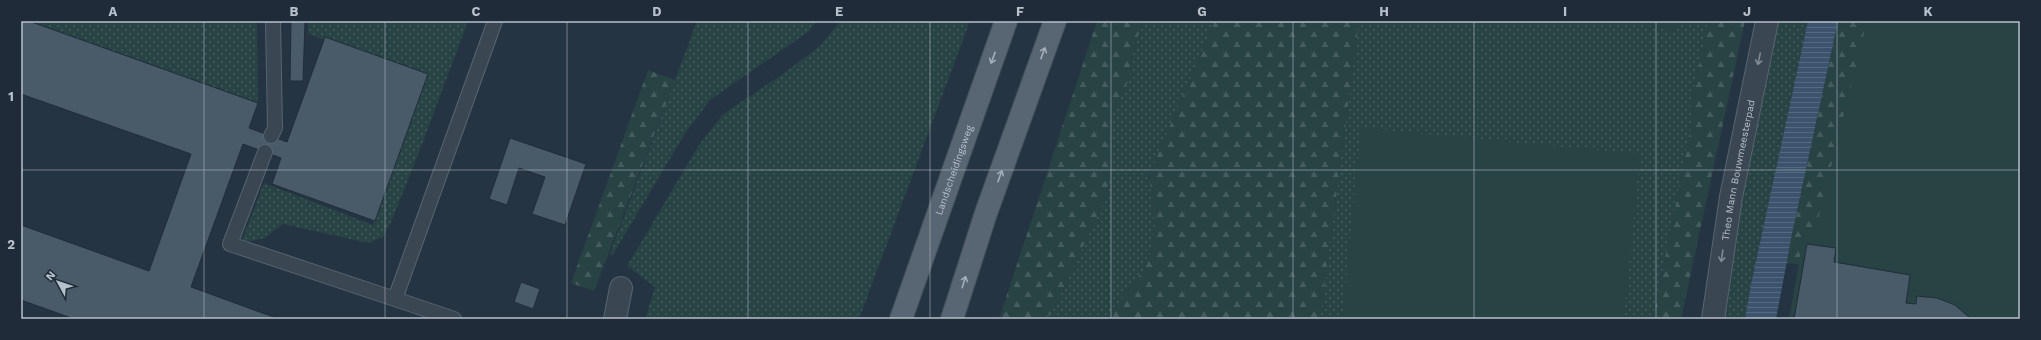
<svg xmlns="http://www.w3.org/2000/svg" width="2041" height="340" font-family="'Work Sans',sans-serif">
<defs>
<pattern id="grass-dots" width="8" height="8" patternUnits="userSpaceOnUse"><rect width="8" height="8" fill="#284344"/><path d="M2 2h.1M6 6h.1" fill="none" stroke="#455c5e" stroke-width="1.8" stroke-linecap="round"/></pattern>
<pattern id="forest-firs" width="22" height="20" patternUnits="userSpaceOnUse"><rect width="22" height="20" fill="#284344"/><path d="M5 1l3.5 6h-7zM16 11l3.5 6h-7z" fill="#455c5e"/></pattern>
<pattern id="water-rules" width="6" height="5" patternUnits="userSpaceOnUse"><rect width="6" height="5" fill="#3b536c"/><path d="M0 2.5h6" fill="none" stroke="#556a80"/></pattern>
</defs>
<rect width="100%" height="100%" fill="#253443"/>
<path fill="url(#grass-dots)" d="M29,21H257L258,103Z
M308,21H468L423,142L392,220L383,237L368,243L283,224L265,238L241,243L264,183L373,225L428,75L308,34Z
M697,21H817L808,32L710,100L684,135L612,256L610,254Z
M840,21H970L859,319H645L655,287L627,266L699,145L723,114L783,74L821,45Z
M1142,21H1215L1149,175L1155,226L1152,250L1143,271L1106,319H1046L1055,307L1108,193L1113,141V113L1130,77L1131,62Z
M1359,21H1708L1690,109L1693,117L1653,319H1320Z
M1773,21H1808L1751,284L1745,319H1712Z"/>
<path fill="url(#forest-firs)" d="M1097,21H1142L1131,62L1130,77L1113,113V141L1108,193L1055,307L1046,319H999Z
M1215,21H1359L1320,319H1106L1143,271L1152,250L1155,226L1149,175Z
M1708,21H1745L1681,319H1653L1693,117L1690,109Z
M1838,21H1868L1817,266L1786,263Z
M648,70L675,80L594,291L571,283Z"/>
<path fill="#284344" d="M1630,21H1678L1675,32Z
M1867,21H2020V319H1789L1804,234L1814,236Z
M1361,128L1640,154L1624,319H1342Z"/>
<path fill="url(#water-rules)" d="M1808,21H1838L1792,234L1776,319H1745L1751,284Z"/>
<path fill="#495a69" stroke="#212d3a" d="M21,21H29L258,103L249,128L287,142L325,37L428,74L375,221L272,184L281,158L243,144L191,287L279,319H74L21,300V225L149,271L191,154L21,94Z
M291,21H305L303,81H290Z
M510,138L586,164L565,225L532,214L545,177L519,168L507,205L489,199Z
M1807,244L1836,248L1834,262L1910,275L1906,303L1916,304L1917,296L1937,298L1955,305L1971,319H1794Z
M521,282L540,289L533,309L514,302Z"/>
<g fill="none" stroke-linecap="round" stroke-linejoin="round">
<defs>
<path id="service" d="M271,136L275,128L273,21
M265,152L230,244L395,299
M454,319L395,299L495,21"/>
<g id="minor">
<path d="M615,319L621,288"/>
<path id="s1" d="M1713,319L1731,197L1767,21"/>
</g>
<g id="primary">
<path id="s2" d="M901,319L1006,21"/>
<path d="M952,319L986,213L1055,21"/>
</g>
</defs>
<use href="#service" stroke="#586470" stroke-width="16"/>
<use href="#minor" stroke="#586470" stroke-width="24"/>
<use href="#primary" stroke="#444f5c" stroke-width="24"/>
<use href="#service" stroke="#3a4652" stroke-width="14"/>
<use href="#minor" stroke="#3a4652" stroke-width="22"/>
<use href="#primary" stroke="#586572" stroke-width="22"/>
</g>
<defs><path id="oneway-shaft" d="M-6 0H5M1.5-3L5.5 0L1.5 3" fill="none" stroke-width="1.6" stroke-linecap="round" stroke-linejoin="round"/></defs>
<g stroke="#a4afba">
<use href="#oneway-shaft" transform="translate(1043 53) rotate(-70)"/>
<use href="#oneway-shaft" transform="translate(993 58) rotate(110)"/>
<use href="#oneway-shaft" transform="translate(1000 176) rotate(-70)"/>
<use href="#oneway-shaft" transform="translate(964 282) rotate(-72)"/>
</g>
<g stroke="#7f8a95">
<use href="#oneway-shaft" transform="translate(1759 59) rotate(102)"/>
<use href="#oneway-shaft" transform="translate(1722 256) rotate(98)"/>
</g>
<path fill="none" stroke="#b7c1cc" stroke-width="1" stroke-opacity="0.55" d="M204,21V319M385,21V319M567,21V319M748,21V319M930,21V319M1111,21V319M1293,21V319M1474,21V319M1656,21V319M1837,21V319M21,170H2020"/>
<g text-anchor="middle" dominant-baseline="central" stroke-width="4" stroke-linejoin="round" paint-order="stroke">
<g font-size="10" fill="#b7c1cc" stroke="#1f2b38">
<text stroke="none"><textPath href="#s2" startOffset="158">Landscheidingsweg</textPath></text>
<text stroke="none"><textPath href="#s1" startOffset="151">Theo Mann Bouwmeesterpad</textPath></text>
</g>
</g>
<rect width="2041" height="340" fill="none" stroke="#1f2b38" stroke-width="44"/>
<g transform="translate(58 282) rotate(310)" stroke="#1f2b38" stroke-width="3" paint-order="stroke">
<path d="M0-3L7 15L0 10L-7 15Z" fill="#b7c1cc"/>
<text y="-6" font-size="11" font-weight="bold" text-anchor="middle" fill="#b7c1cc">N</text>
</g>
<rect x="22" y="22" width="1997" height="296" fill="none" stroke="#b7c1cc" stroke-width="1.5"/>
<g font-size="13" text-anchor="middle" font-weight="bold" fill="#b7c1cc">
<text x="113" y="16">A</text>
<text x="294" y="16">B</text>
<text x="476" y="16">C</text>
<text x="657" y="16">D</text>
<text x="839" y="16">E</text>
<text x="1020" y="16">F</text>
<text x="1202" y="16">G</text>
<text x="1384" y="16">H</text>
<text x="1565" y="16">I</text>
<text x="1747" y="16">J</text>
<text x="1928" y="16">K</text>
<text x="11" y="101">1</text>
<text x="11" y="249">2</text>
</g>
</svg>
